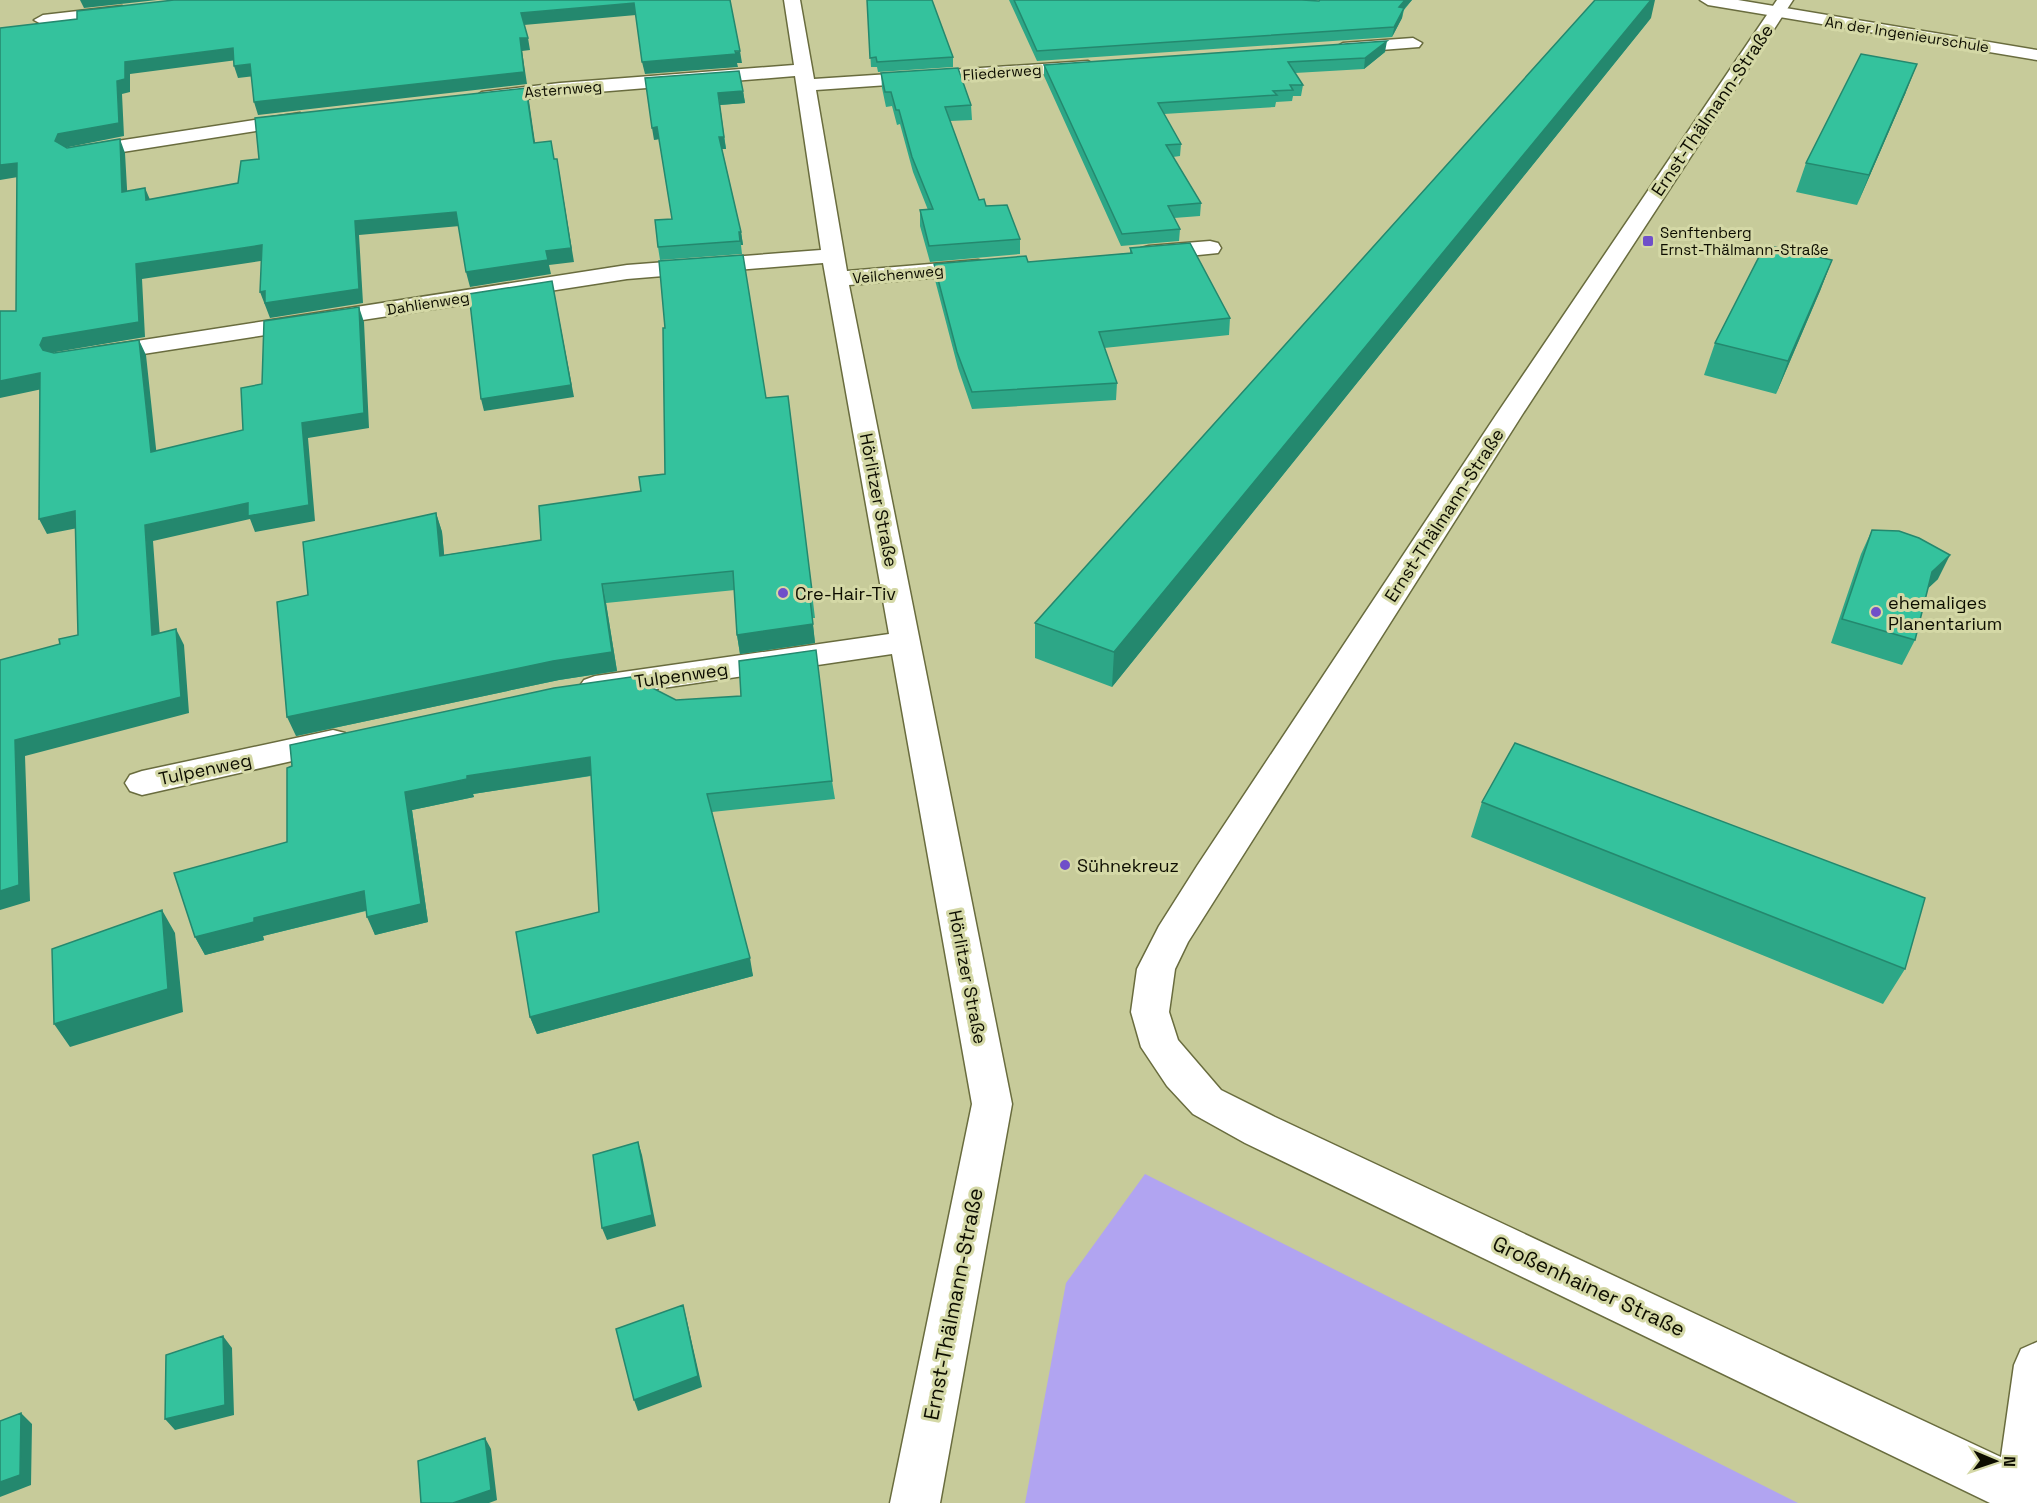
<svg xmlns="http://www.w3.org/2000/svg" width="2037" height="1503" font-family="'Space Grotesk',sans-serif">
<rect width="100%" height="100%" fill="#c7cb9a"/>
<path fill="#b1a4f1" d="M1145,1174L1798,1503H1025L1066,1283Z"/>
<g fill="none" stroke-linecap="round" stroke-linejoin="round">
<defs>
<path id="minor" d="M784,0H800L814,79L1088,61L1097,66L1088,71L816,90L847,271L978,260L986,262L989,267L986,272L978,274L849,285L1012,1104L940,1503H890L972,1104L892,654L595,698L584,694L579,687L584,680L595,676L889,634L823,263L627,279L98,361L89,359L86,354L89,349L98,347L627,265L821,250L795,76L560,95L482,104L473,98L482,92L560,83L794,65Z
M1700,0H1738L2037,50V60L1708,5Z
M122,6L130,11L128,15L43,25L34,20L43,15Z
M1413,38L1422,43L1419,47L1343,53L1334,48L1343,43Z
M300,113L310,119L307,123L78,159L71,157L68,153L71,149L78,147Z
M1210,241L1218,243L1221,248L1218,253L1149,260L1141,258L1138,253L1141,248L1149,246Z
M333,730L345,733L349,741L345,749L142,795L130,791L125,783L130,775L142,771Z
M2037,1342V1503H2001L1996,1492L2014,1365L2021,1349Z"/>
<path id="secondary" d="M1777,0H1793L1522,415L1188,942L1175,969L1169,1012L1178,1040L1221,1090L1275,1117L2037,1474V1503H1990L1245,1143L1193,1114L1167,1086L1141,1047L1131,1012L1137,969L1159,926L1197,866L1496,415Z"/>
</defs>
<use href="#minor" stroke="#696c3e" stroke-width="3"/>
<use href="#secondary" stroke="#696c3e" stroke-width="3"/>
<use href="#minor" fill="#fff" fill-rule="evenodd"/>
<use href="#secondary" fill="#fff" fill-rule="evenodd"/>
</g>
<path fill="#2da787" d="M867,0L953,57V67L878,72L877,67H871Z
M1009,0H1302L1319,1L1320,0H1412L1404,10L1402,18L1392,37L1037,61Z
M1651,18L1112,687L1035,658V623Z
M1385,52L1364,69L1295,73L1303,85L1301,96H1293L1292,101L1276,102L1275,107L1164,114L1181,144L1180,156L1173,157L1201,203L1200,216L1174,218L1180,229L1179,241L1121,246L1044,76V65Z
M881,73L971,105L972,120L950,121L979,200L1020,239V254L930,262L920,226V210H928L913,172L900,124L897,125L892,106L886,107L882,88Z
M743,91L745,103L720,105L726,149H722L741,232L743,245H741L742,254L660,260L658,247L672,219L659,139L654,140Z
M1906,92L1857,205L1796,192L1806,163Z
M1130,248L1230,318L1229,335L1104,348L1117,383L1116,400L972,409L958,368L935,280L934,264L1028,262L1130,253Z
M1832,260L1820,291L1776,394L1704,375L1715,343Z
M788,396L815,618H812L815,643L740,654L737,635L735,590L606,603L617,671L559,680L296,736L308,595L436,513L442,532L444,555L541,540L641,491L665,474L766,398Z
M1872,530L1938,579L1928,588L1915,640L1902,665L1831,643L1861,554Z
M287,768L832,781L835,799L712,812L753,976L537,1034L530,1017L599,912L591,776L473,794L474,797L412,810L428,922L375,935L366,911L263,936L264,940L205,955L195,937L287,842Z
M1482,802L1905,969L1883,1004L1471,837Z"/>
<path fill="#24886e" d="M80,0H157L84,8Z
M1405,0H1412L1403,10L1402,18L1392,37L1399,7Z
M1651,0H1655L1651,18L1112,687L1114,652Z
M634,3L636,15L524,25L521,13Z
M520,38H528L530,50L522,51L527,84L258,115L254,102Z
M1387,41L1385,52L1364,69L1365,58Z
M233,48L237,60L130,74V92L122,94L124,136L64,148L55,141L58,134L117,81L125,62Z
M740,51L742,63H737L738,67L645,74L642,62Z
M250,64L255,76L238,78L234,66Z
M1917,64L1906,92L1857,205L1869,175Z
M526,88L529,101L537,156L534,143Z
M743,91L745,103L720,105L718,93Z
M657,127L659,139L654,140L652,128Z
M719,137H724L726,149H721Z
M120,139L125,153L128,206L122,192Z
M557,159L574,262L549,265L551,274L470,287L466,272L546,251Z
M17,163L24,176L0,180V165Z
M145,188L151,202L146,200Z
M456,212L460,226L359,235L363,303L270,318L260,292L265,291L355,221Z
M739,232H741L743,245H741Z
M262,245L267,260L142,279L145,337L50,353L47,360L40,345L43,338L136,264Z
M1832,260L1820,291L1776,394L1788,361Z
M554,292L574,397L484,411L481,399Z
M359,307L364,322L369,428L308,438L315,521L255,532L250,519L153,541L161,651L152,635L145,525L248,503L302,423Z
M139,340L146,355L158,467L151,452Z
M40,373L47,388L0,398V381Z
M75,511L83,527L47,534L39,519Z
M436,513L442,532L446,574L440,556Z
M1950,555L1938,579L1920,596L1932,572Z
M602,584L606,603L617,671L559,680L296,736L287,717Z
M813,624L815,643L740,654L737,635Z
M176,629L184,645L189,713L25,756L30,901L0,910V891L15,740Z
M590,757L595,775L473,794L474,797L412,810L428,922L375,935L367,917L405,792L467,776Z
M364,891L372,909L263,936L264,940L205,955L195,937L254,918Z
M162,910L175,933L183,1012L70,1047L54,1024Z
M750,958L753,976L537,1034L530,1017Z
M638,1142L642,1155L656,1226L607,1240L602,1228Z
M683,1305L686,1317L702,1387L638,1411L634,1400Z
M223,1336L232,1348L234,1415L175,1430L165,1419Z
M21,1413L32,1424L31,1485L0,1497V1482Z
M485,1438L491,1449L497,1500L489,1503H453Z"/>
<path fill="#34c29d" stroke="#24886e" stroke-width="1.5" d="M174,0H730L740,51H735L736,54L642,62L634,3L521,13L528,38H520L524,72L254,102L250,64L234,66L233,48L125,62V79L117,81L119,123L58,134L55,141L67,148L120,139L122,192L145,188L146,200L238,183L241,161L259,159L255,118L526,88L534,143L551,141L554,159H557L571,248L546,251L548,260L466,272L456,212L355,221L359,289L265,303V291L260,292L262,245L136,264L139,322L43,338L40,345L43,350L54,353L139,340L151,452L243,430L241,388L262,384L264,321L359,307L364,413L302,423L309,505L248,516V503L145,525L152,635L176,629L181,697L15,740L19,885L0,891V660L60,644L59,639L78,635L75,511L39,519L40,373L0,381V311H16L17,163L0,165V28L77,19V11Z
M867,0H932L953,57L877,62L876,57L870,58Z
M1014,0H1302L1319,1L1320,0H1405L1399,7L1404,8L1394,27L1037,51Z
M1595,0H1651L1114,652L1035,623Z
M1387,41L1365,58L1288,62L1303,85H1290L1293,90L1273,91L1277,95L1158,103L1181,144L1166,145L1201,203L1168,206L1180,229L1122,234L1044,65Z
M1861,54L1917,64L1869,175L1806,163Z
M958,68L971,105L945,107L979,200L984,199L986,206L1007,205L1020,239L929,246L920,210L933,209L912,157L899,110H896L891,92H885L881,73Z
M739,71L743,91L718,93L724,137H719L741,232H739L740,241L658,247L655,220L672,219L657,127L652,128L645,78Z
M1190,243L1230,318L1099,332L1117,383L972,392L957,352L934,264L1026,256L1028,262L1132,253L1130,248Z
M1765,245L1832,260L1788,361L1715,343Z
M743,255L766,398L788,396L813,599H810L813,624L737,635L733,571L602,584L612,652L553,661L287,717L277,602L308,595L303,542L436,513L440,556L541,540L539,506L641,491L639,477L665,474L663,328H665L659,261Z
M552,281L571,385L481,399L469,294Z
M1872,530L1899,531L1919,538L1950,555L1932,572L1915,640L1842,619Z
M816,650L832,781L707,794L750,958L530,1017L516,932L599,912L590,757L467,776V779L405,792L421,904L367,917L364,891L254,918V922L195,937L174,873L287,842V768L292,766L290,745L554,688L631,677L676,700L741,696L739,661Z
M1515,743L1925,898L1905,969L1482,802Z
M162,910L168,989L54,1024L52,949Z
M638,1142L652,1215L602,1228L593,1155Z
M683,1305L698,1376L634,1400L616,1329Z
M223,1336L225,1405L165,1419L166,1355Z
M21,1413L20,1475L0,1482V1421Z
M485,1438L491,1490L453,1503H421L418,1461Z"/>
<g fill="#6f4fc9" stroke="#d4d8a6" stroke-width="2">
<rect x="1642" y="235" width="12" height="12" rx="3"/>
<circle cx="783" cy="593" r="6"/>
<circle cx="1876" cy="612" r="6"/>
<circle cx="1065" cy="865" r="6"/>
</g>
<g text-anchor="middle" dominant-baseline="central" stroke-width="6" stroke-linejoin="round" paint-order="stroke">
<g font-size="15" fill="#0d0d00" stroke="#d4d8a6">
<text transform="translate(1907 34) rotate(9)">An der Ingenieurschule</text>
<text transform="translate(1002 72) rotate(-4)">Fliederweg</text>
<text transform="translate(563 89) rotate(-5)">Asternweg</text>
<text transform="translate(898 274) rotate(-5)">Veilchenweg</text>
<text transform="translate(428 303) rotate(-9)">Dahlienweg</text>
</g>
<g font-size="15" fill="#0d0d00" stroke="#d4d8a6" text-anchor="start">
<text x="1660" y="232">Senftenberg<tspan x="1660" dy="17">Ernst-Thälmann-Straße</tspan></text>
</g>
<g font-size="18" fill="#0d0d00" stroke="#d4d8a6">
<text transform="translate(1712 110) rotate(-56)">Ernst-Thälmann-Straße</text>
<text transform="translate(879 500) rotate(79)">Hörlitzer Straße</text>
<text transform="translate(1444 515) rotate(-57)">Ernst-Thälmann-Straße</text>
<text transform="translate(681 675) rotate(-8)">Tulpenweg</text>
<text transform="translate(205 769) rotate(-12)">Tulpenweg</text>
<text transform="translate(968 977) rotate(79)">Hörlitzer Straße</text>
</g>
<g font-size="18" fill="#0d0d00" stroke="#d4d8a6" text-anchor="start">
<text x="795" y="593">Cre-Hair-Tiv</text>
<text x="1888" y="602">ehemaliges<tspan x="1888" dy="21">Planentarium</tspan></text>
<text x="1077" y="865">Sühnekreuz</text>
</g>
<g font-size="21" fill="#0d0d00" stroke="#d4d8a6">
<text transform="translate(1589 1286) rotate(25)">Großenhainer Straße</text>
<text transform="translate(953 1304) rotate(-79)">Ernst-Thälmann-Straße</text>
</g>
</g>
<g transform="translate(1995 1461) rotate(92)" stroke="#d4d8a6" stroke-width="4.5" paint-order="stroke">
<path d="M0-4.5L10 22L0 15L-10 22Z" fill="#0d0d00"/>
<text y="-9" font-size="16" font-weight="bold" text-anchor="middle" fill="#0d0d00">N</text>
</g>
</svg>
